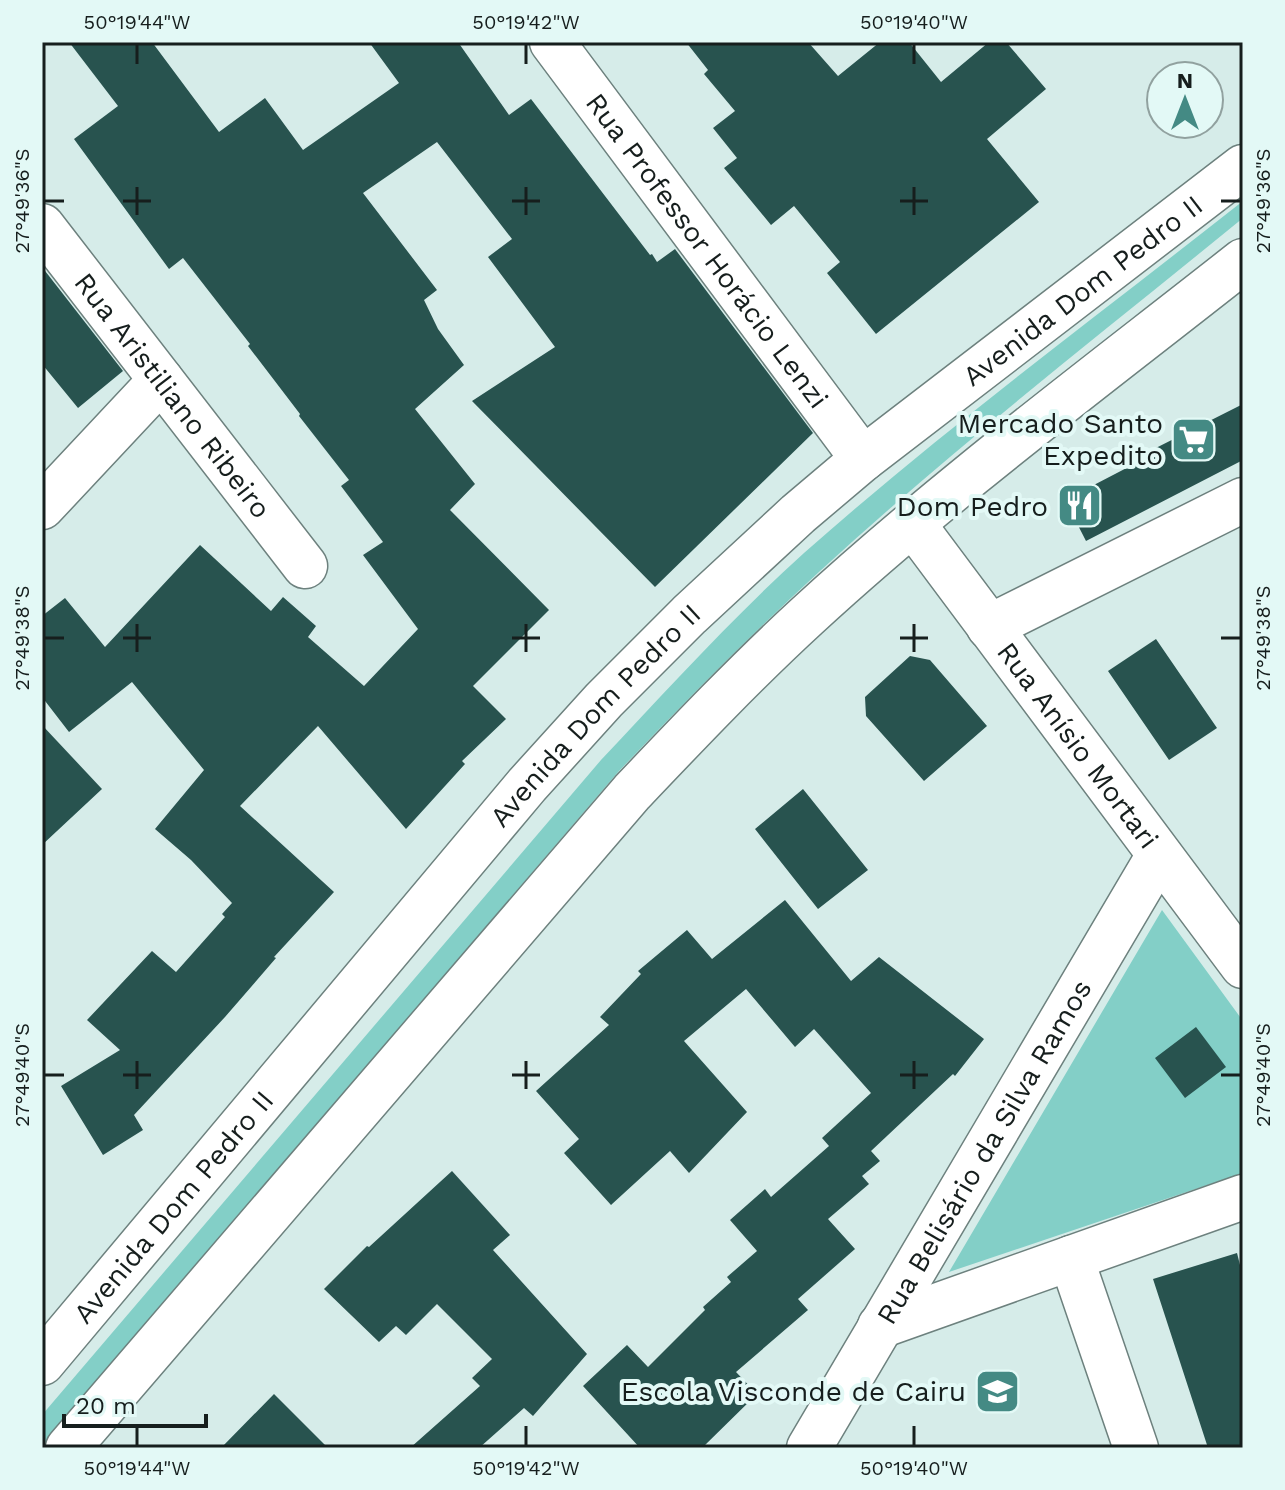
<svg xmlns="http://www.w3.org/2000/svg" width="1285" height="1490" font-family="'Work Sans',sans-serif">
<rect width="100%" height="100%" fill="#d6ece9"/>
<path fill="#83cfc7" d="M1243,201V218C1101,334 955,447 820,571C750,635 684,703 619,771L42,1446V1415L601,760C667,690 732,618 804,553C944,429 1096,317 1243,201Z
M1162,910L1243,1021V1173L949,1272Z"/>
<path fill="#28534f" d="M69,42H152L219,132L265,98L303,150L399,83L369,42H458L509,115L531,99L650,255L652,254L657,262L675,249L813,433L655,587L472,401L555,347L488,257L512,239L437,142L363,193L437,290L424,300L438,329L464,365L415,409L475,484L450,510L549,610L473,686L506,719L462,761L465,764L406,829L318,726L240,806L334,892L274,957L276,958L225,1017L134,1115L143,1130L103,1155L61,1086L120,1050L87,1020L152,951L176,972L225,917L222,914L232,903L191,860L155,829L204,770L132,682L69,732L42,697V616L65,598L105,647L200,545L271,611L283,597L316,626L308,637L364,686L418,629L363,555L383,542L341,486L349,480L299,416L300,414L248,346L250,344L183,258L169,269L74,139L118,106Z
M686,42H808L838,76L880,42H909L941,82L989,42H1006L1046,89L987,139L1039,202L876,334L827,273L840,262L794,206L771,225L724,168L737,158L713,128L735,111L704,74L708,70Z
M42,267L123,371L78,408L42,364Z
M1243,404V460L1086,541L1065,500L1140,461L1138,457Z
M1156,639L1217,728L1169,760L1108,671Z
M910,656L930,660L987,726L924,781L866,716L865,697Z
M42,725L102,789L42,845Z
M803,789L868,870L818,909L755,829Z
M785,900L851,981L879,957L984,1039L955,1076L953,1074L871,1151L880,1161L862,1176L869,1184L828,1219L855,1249L798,1299L808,1310L736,1372L757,1394L702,1448H640L583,1386L627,1345L648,1367L705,1310L703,1307L731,1282L727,1277L757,1251L730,1220L765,1189L771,1197L829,1146L822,1138L871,1093L814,1029L795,1047L746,989L684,1041L747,1112L689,1173L670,1151L611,1205L564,1153L579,1139L536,1091L609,1025L600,1017L641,974L638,971L687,930L712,959Z
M1196,1027L1226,1067L1185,1098L1155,1058Z
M452,1171L510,1235L493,1250L587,1354L533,1416L524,1408L479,1448H410L480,1386L472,1378L492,1359L437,1304L406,1335L396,1326L379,1342L324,1289L367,1246L369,1247Z
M1237,1253L1243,1277V1448H1208L1153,1279Z
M274,1394L328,1448H221Z"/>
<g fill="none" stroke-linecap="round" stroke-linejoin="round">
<defs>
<g id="minor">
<path id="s1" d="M552,42L863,459"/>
<path id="s2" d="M42,226L305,566"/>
<path d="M42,507L161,380"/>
<path id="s3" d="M913,524L1243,966"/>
<path d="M989,627L1243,500"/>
<path d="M1071,1258L1136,1448"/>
<path d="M880,1326L1243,1197"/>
<path id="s4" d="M809,1448L1159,855"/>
</g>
<g id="primary">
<path id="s5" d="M42,1363L527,785L604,700L689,615L798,514L863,459L1243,167"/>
<path d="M68,1448L632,792C689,732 746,672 807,616C945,489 1096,377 1243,261"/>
</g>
</defs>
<use href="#minor" stroke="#6d817e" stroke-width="47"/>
<use href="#primary" stroke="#6d817e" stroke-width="47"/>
<use href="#minor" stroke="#fff" stroke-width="44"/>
<use href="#primary" stroke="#fff" stroke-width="44"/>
</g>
<path fill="none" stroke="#161e1d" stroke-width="3" d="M137,44V64M526,44V64M914,44V64M137,187V215M526,187V215M914,187V215M44,201H64M123,201H151M512,201H540M900,201H928M1221,201H1241M137,624V652M526,624V652M914,624V652M44,638H64M123,638H151M512,638H540M900,638H928M1221,638H1241M137,1061V1089M526,1061V1089M914,1061V1089M44,1075H64M123,1075H151M512,1075H540M900,1075H928M1221,1075H1241M137,1426V1446M526,1426V1446M914,1426V1446"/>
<defs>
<symbol id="supermarket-square" viewBox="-11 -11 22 22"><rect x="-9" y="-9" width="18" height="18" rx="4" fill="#448a84" stroke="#e3f9f6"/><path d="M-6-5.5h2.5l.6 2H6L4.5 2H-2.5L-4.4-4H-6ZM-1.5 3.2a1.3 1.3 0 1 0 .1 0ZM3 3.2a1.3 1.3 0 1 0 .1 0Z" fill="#fff"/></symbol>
<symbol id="restaurant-square" viewBox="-11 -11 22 22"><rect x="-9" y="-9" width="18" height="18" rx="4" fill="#448a84" stroke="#e3f9f6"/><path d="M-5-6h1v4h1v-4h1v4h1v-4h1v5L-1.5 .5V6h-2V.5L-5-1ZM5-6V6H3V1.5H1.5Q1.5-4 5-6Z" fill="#fff"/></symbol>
<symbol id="school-square" viewBox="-11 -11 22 22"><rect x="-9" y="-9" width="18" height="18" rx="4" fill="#448a84" stroke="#e3f9f6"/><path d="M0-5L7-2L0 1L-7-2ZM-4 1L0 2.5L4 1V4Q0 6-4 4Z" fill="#fff"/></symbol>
</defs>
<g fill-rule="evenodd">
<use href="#supermarket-square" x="1168" y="414" width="51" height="51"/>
<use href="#restaurant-square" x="1054" y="480" width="51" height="51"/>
<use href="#school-square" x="972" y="1366" width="51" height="51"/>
</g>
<g text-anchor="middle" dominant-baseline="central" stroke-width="8" stroke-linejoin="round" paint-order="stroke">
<g font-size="28" fill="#161e1d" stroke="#e3f9f6">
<text stroke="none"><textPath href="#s1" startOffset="260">Rua Professor Horácio Lenzi</textPath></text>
<text stroke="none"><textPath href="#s5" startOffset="1500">Avenida Dom Pedro II</textPath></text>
<text stroke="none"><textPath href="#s2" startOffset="214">Rua Aristiliano Ribeiro</textPath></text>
<text stroke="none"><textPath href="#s5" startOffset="852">Avenida Dom Pedro II</textPath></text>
<text stroke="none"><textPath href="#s3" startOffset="276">Rua Anísio Mortari</textPath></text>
<text stroke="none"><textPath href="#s4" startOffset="344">Rua Belisário da Silva Ramos</textPath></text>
<text stroke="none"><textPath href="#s5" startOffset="204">Avenida Dom Pedro II</textPath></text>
</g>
<g font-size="28" fill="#161e1d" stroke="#e3f9f6" text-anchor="end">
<text x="1163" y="423">Mercado Santo<tspan x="1163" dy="32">Expedito</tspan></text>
<text x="1048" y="506">Dom Pedro</text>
<text x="966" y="1391">Escola Visconde de Cairu</text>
</g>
</g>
<rect width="1285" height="1490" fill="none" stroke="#e3f9f6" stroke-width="88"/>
<g transform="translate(1185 100)"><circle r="38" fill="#e3f9f6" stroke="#91a19f" stroke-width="2"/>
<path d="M0-6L14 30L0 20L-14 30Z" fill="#448a84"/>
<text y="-12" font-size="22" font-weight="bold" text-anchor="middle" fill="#161e1d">N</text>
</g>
<path d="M64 1414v12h142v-12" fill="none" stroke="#161e1d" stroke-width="4"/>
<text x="76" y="1414" font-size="24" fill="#161e1d" stroke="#e3f9f6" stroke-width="6" paint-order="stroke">20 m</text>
<rect x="44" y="44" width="1197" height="1402" fill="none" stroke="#161e1d" stroke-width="3"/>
<g font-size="20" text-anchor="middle" fill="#161e1d">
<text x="137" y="29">50°19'44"W</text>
<text x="526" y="29">50°19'42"W</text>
<text x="914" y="29">50°19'40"W</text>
<text transform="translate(22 201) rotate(-90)" y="7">27°49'36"S</text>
<text transform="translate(1263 201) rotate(-90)" y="7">27°49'36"S</text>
<text transform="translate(22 638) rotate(-90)" y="7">27°49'38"S</text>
<text transform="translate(1263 638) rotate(-90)" y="7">27°49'38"S</text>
<text transform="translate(22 1075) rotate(-90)" y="7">27°49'40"S</text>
<text transform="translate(1263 1075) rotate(-90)" y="7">27°49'40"S</text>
<text x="137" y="1475">50°19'44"W</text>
<text x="526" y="1475">50°19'42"W</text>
<text x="914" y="1475">50°19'40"W</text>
</g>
</svg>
